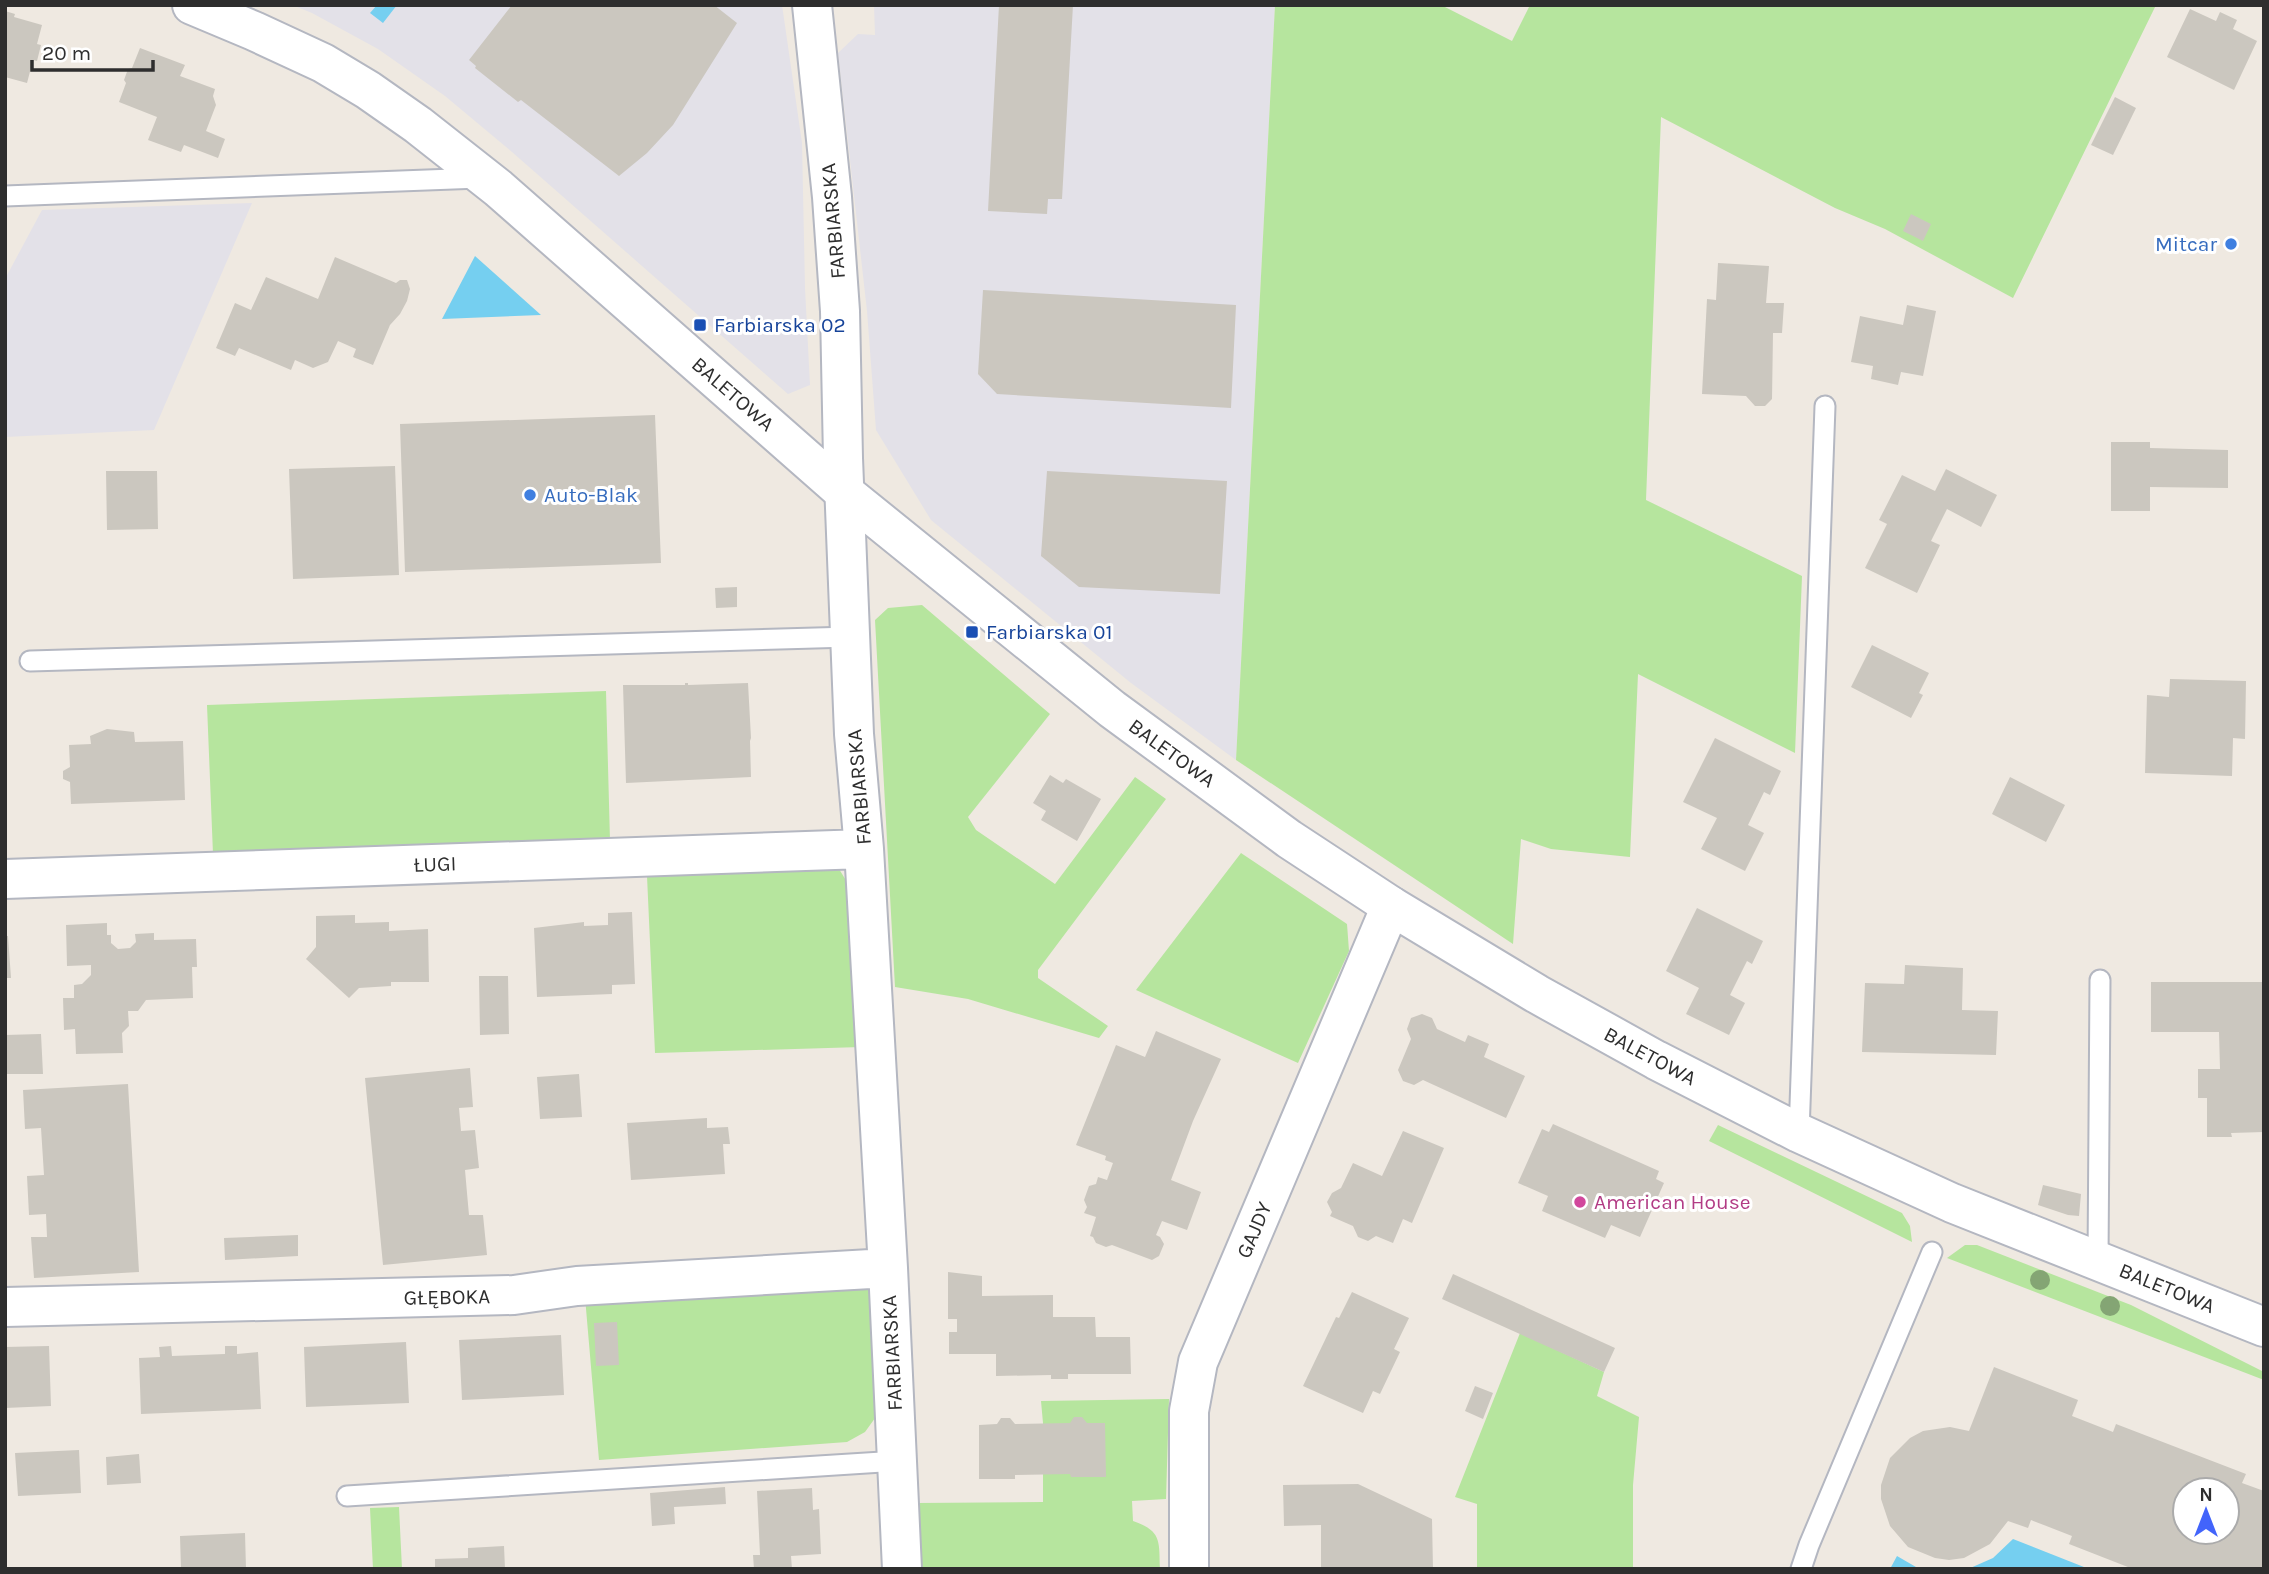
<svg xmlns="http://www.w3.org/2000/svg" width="2269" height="1574" font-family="Karla,sans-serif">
<rect width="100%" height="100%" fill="#efe9e1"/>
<path fill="#e3e1e8" d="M292,5H782L802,143L805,288L810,385L788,394L512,152L445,96L378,49L312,13Z
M874,5H1275L1236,760L1131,683L931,520L876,430L867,311L838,53L858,34L875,35Z
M252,203L154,430L5,437V279L42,210Z"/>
<path fill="#b6e59e" d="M1275,5H1441L1512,41L1530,5H2156L2013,298L1885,229L1835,208L1661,117L1646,500L1802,576L1795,753L1638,674L1630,857L1551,849L1521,839L1513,944L1236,760Z
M922,605L1050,714L968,817L976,830L1055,884L1135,777L1166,799L1038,970V978L1108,1026L1099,1038L968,999L895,987L875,620L888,608Z
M606,691L610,841L213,854L207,705Z
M1241,853L1347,924L1349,951L1298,1063L1136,990Z
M839,869L847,882L861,1047L655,1053L647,876Z
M1718,1125L1902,1213L1910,1226L1912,1242L1709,1141Z
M1965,1245H1977L2131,1305L2264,1372V1380L1947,1258Z
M877,1286L883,1407L865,1432L847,1442L599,1460L585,1297Z
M1520,1333L1604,1372L1597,1396L1639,1417L1633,1485V1569H1477V1504L1455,1497Z
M1169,1399L1166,1499L1132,1501L1133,1521C1162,1531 1159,1541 1160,1569H915L917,1503L1043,1502V1423L1041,1401Z
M399,1507L402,1569H373L370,1508Z"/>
<path fill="#75cff0" d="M377,5H397L383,23L370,13Z
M475,256L541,315L442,319Z
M2013,1539L2089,1569H1968L1993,1558Z
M1897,1556L1916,1567L1926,1569H1890Z"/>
<path fill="#cbc7bf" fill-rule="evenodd" d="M512,5H714L737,23L673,125L647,153L619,176L521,100L518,102L475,68L476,66L469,60Z
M999,5H1073L1062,199H1048L1047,214L988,211Z
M2190,9L2216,21L2220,12L2237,20L2233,29L2257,41L2234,90L2167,57Z
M5,11L15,14L14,17L42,25L37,44L41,45L37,61L33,60L27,83L5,77Z
M140,48L185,65L180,76L215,89L213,96L216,105L206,131L225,139L218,158L184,145L181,152L148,140L157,117L119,102L126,83L124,80L128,69L132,68Z
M2115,97L2136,108L2113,155L2091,145Z
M1911,214L1931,224L1923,241L1903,231Z
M335,257L396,283L400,280H407L410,289L407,301L400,314L390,325L373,365L353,357L356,349L338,341L328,362L313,368L295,360L291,370L239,348L235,356L216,348L235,303L251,310L266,277L318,299Z
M1718,263L1769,266L1766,303H1784L1782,333H1773L1772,399L1765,406H1755L1746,396L1702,394L1707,299L1716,300Z
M983,290L1236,305L1231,408L997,394L978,374Z
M1907,305L1936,311L1923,376L1901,372L1898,385L1871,379L1873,366L1851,362L1860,316L1903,325Z
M655,415L661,563L405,572L400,424Z
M2111,442H2150V448L2228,450V488L2150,487V511H2111Z
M395,466L399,575L293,579L289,469Z
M1946,469L1997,495L1981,527L1947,509L1931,541L1940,545L1917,593L1865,568L1887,524L1879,520L1902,475L1935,491Z
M106,471H157L158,529L107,530Z
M1047,471L1227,481L1220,594L1079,587L1041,556Z
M737,587V607L716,608L715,588Z
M1872,645L1929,673L1919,693L1923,695L1911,718L1851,687Z
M2170,679L2246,681L2245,739L2233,738L2232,776L2145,773L2147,695L2169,697Z
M685,683H688V685L748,683L751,738L750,741L751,777L626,783L623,685H685Z
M107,729L134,732L135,742L183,741L185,800L71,804L70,782L63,779V771L70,767L69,745L91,744L90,736Z
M1715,738L1781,771L1770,795L1764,792L1748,825L1764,833L1745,871L1701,849L1717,818L1683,802Z
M1050,775L1063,783L1066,779L1101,799L1077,841L1041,820L1046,811L1033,803Z
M2010,777L2065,805L2046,842L1992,814Z
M1697,908L1763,941L1752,964L1747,961L1730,995L1745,1003L1729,1035L1686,1014L1699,988L1666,971Z
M632,912L635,984L612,985V994L537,997L534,928L584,922V926L608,925V913Z
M355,915V923L389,922V931L428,929L429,982H391V986L359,988L349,998L306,959L316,947V916Z
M107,923V935H111V943L118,949L130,948L136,942L135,934L154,933V940L196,939L197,967H192L193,998L146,1000L138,1011H128L129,1026L122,1033L123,1053L76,1054L75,1029L64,1030L63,998H74V985L82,984L91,975V965L67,966L66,925Z
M5,936H8L11,978H5Z
M1905,965L1963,968L1962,1010L1998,1011L1996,1055L1862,1052L1865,983L1904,984Z
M479,976H508L509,1034L480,1035Z
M2151,982H2264V1132L2231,1133L2232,1137H2207V1098H2198V1069H2220L2219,1032H2151Z
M1422,1014L1432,1018L1437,1029L1465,1042L1468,1035L1489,1044L1484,1057L1525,1076L1506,1118L1423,1080L1414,1085L1403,1081L1398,1070L1411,1039L1407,1029L1411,1018Z
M1156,1031L1221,1059L1193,1121L1171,1180L1201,1192L1187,1230L1162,1221L1156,1235L1160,1237L1164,1244L1159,1256L1152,1260L1112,1245L1106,1247L1096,1243L1093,1237L1090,1236L1096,1217L1084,1213L1087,1207L1084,1200L1089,1186L1096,1184L1098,1177L1107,1180L1113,1163L1105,1160L1106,1156L1076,1145L1116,1045L1145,1057Z
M41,1034L43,1074H7L5,1035Z
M470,1068L473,1107L459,1108L461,1131L475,1130L479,1168L465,1170L467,1193L469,1215H483L487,1255L383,1265L365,1078Z
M579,1074L582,1117L540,1119L537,1077Z
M128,1084L139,1272L34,1278L31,1237H47L46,1214L29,1215L27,1176L44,1175L41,1128L25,1129L23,1090Z
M707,1118V1128L728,1127L730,1144H723L725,1174L631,1180L627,1123Z
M1553,1124L1659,1171L1656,1179L1664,1183L1640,1237L1611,1225L1605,1238L1542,1211L1548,1196L1518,1183L1542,1129L1549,1132Z
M1403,1131L1444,1148L1412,1223L1403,1219L1393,1243L1376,1236L1368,1241L1358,1237L1353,1226L1330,1216L1332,1212L1327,1202L1332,1193L1341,1188L1353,1163L1382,1176Z
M2043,1185L2081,1194L2079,1216L2068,1215L2038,1205Z
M298,1235V1256L225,1260L224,1238Z
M948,1272L982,1276V1296L1053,1295V1317H1095L1096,1337H1130L1131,1374H1068V1379H1051V1375L996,1376V1354H949V1332H957V1319H948Z
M1453,1274L1615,1348L1604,1372L1442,1299Z
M1352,1292L1409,1318L1394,1349L1400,1352L1380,1394L1373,1391L1363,1413L1303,1386L1336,1317L1339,1318Z
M617,1322L619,1365L596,1366L594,1323Z
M561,1335L564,1395L462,1400L459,1340Z
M406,1342L409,1403L306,1407L304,1347Z
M49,1346L51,1406L5,1408V1347Z
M171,1346L172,1356L225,1354V1346H237V1354L258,1352L261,1409L141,1414L139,1358L160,1357L159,1347Z
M1994,1367L2078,1400L2072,1416L2113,1432L2116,1424L2246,1474L2242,1483L2264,1491V1569H2133L2069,1544L2072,1536L2031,1520L2028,1528L2008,1521L1990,1544L1964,1558L1949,1560L1935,1558L1908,1547L1890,1526L1881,1499V1485L1890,1458L1910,1438L1923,1431L1950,1427L1969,1431ZM2185,1490H2227V1532H2185Z
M1475,1386L1493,1393L1483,1419L1465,1411Z
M1074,1417H1082L1087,1423H1105L1106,1477H1071L1070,1474L1015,1475V1479H979V1425L997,1424L1001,1418H1010L1015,1424L1070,1423Z
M79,1450L81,1493L18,1496L15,1453Z
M139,1454L141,1483L107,1485L106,1457Z
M1358,1484L1432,1519L1433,1569H1321V1525L1284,1526L1283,1485Z
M725,1487L726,1504L674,1507L675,1524L652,1526L650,1493Z
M812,1488L813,1510L819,1509L821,1554L791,1556L792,1569H754L753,1555H760L757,1491Z
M245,1533L246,1569H181L180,1536Z
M504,1546L505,1569H435V1559L468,1558V1548Z"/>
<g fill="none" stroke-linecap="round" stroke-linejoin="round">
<defs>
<path id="service" d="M5,196L480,178
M30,661L851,637
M1799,1133L1825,406
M2098,1261L2100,980
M347,1496L898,1461
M1801,1569L1809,1545L1932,1252"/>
<path id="minor" d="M812,5L832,197L840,311L843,458L854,734L864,849L888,1268L902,1569
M5,879L864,849
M5,1307L514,1295L577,1286L888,1268
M1189,1569V1411L1198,1362L1391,906"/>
<path id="tertiary" d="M192,5L254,31L323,63L368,90L418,125L498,188L845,493L1112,709L1289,839L1391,906L1537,994L1656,1060L1799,1133L1952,1203L2264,1327"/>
</defs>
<use href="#service" stroke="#b4b7c1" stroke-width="23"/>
<use href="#minor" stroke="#b4b7c1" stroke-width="42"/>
<use href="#tertiary" stroke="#b4b7c1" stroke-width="42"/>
<use href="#service" stroke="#fff" stroke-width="19"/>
<use href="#minor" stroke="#fff" stroke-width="38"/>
<use href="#tertiary" stroke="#fff" stroke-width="38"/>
</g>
<g fill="#84a574">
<circle cx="2040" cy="1280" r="10"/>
<circle cx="2110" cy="1306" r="10"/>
</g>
<g fill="#3f7fe0" stroke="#fff" stroke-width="2.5">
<circle cx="2231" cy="244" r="7"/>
<circle cx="530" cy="495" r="7"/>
</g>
<g fill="#1a4fb4" stroke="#fff" stroke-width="2.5">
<rect x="693" y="318" width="14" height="14" rx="3.5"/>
<rect x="965" y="625" width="14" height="14" rx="3.5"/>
</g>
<circle fill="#d1479c" stroke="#fff" stroke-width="2.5" cx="1580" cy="1202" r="7"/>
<g text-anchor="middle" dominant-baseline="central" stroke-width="6" stroke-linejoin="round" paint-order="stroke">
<g font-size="21" fill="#2e2e2e" stroke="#fff">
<text transform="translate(833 221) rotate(-95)">FARBIARSKA</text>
<text transform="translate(733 394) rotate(41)">BALETOWA</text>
<text transform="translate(1172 753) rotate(36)">BALETOWA</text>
<text transform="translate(859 787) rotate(-95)">FARBIARSKA</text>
<text transform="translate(435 864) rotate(-2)">ŁUGI</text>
<text transform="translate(1650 1056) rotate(28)">BALETOWA</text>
<text transform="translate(1254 1230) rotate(-67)">GAJDY</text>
<text transform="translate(2167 1288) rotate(22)">BALETOWA</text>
<text transform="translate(447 1297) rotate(-1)">GŁĘBOKA</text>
<text transform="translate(892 1353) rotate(-93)">FARBIARSKA</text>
</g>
<g font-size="21" fill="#366cbe" stroke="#fff" text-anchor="end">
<text x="2217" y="244">Mitcar</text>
<text x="544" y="495" text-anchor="start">Auto-Blak</text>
</g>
<g font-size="21" fill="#164399" stroke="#fff" text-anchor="start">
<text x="714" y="325">Farbiarska 02</text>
<text x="986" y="632">Farbiarska 01</text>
</g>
<g font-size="21" fill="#b23c85" stroke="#fff" text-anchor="start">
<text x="1594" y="1202">American House</text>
</g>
</g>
<rect width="2269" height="1574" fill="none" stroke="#2e2e2e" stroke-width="14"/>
<g transform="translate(2206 1511)"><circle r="33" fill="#ffffff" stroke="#ababab" stroke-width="2"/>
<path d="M0-5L12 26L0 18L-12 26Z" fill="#4264fb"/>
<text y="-10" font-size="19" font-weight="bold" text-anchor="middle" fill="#2e2e2e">N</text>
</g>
<path d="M32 60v10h121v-10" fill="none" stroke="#2e2e2e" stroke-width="3.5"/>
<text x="42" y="60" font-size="21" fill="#2e2e2e" stroke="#ffffff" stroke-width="5" paint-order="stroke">20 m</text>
</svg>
